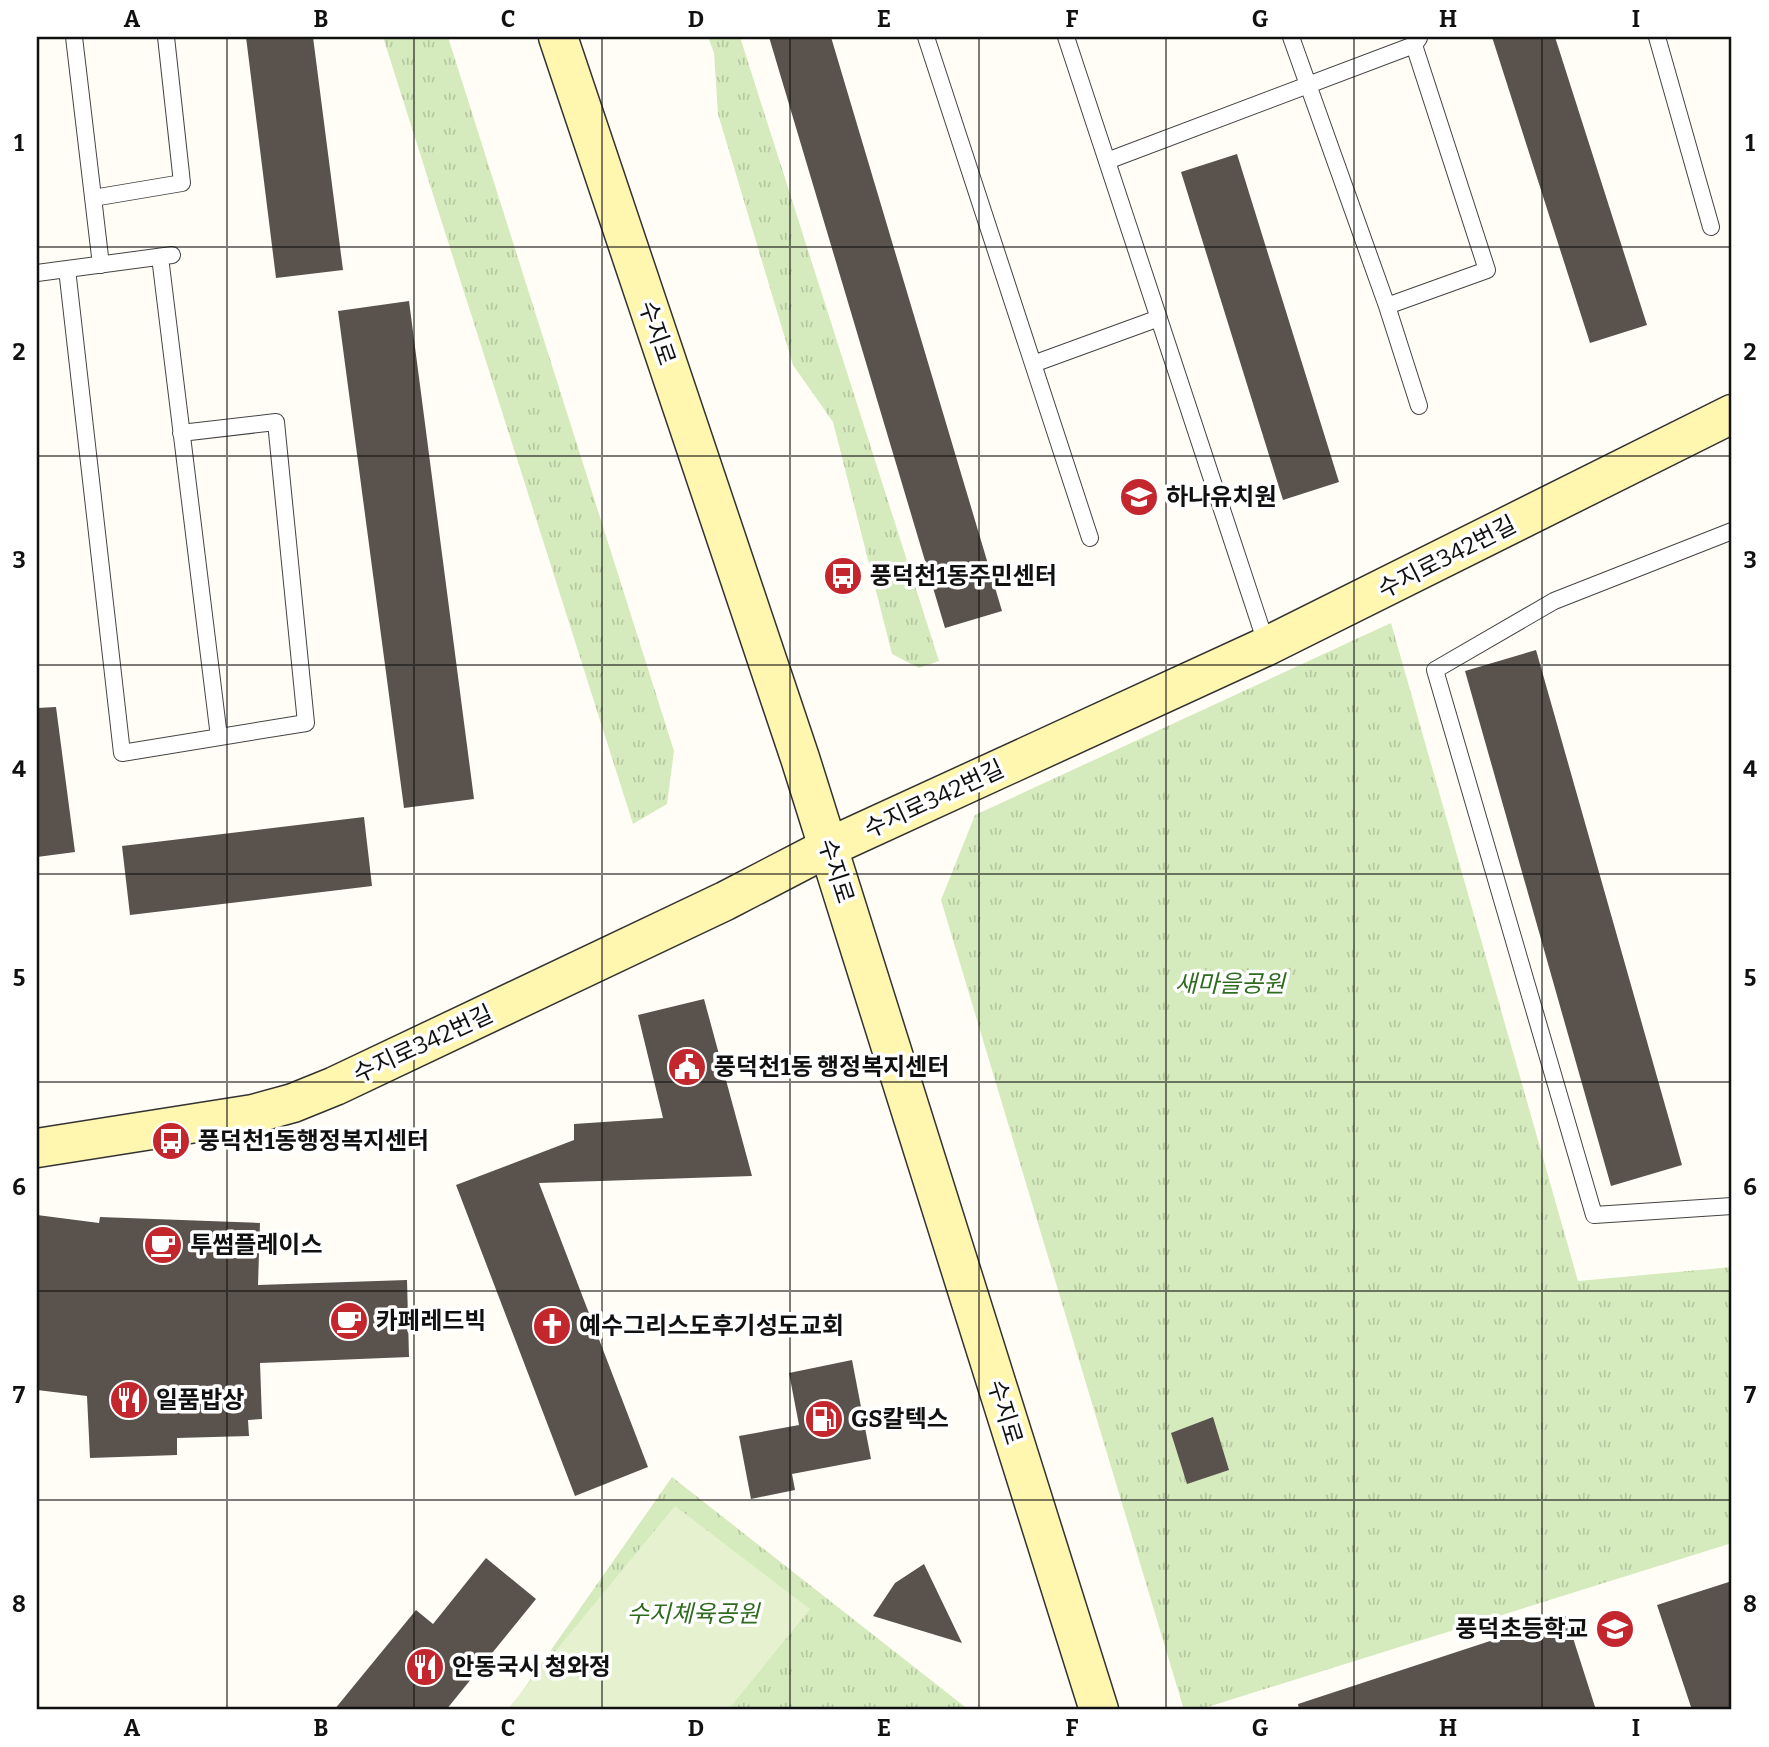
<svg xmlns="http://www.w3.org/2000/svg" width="1769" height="1747" font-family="Bitter,'Noto Sans KR',serif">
<defs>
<pattern id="grass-tufts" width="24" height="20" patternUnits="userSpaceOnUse" patternTransform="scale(1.75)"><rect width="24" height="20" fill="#d5ebbd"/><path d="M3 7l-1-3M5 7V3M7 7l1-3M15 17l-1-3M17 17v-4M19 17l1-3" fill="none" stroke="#b6c8a1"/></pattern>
</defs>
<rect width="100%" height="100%" fill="#fffdf5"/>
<path fill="url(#grass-tufts)" d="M383,37H448L674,751L667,804L633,824Z
M708,37H740L939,661L919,668L892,654L833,422L793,365L718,114L714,53Z
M1391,623L1578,1281L1732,1267V1543L1198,1710H1184L941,900L975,815Z
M672,1477L969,1710H509Z"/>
<path fill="#e6f2cf" d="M675,1506L810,1609L728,1710H507Z"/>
<path fill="#5a524d" d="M246,37H313L343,270L276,278Z
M769,37H831L1002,611L945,628Z
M1492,37H1555L1647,325L1590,343Z
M1237,154L1339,482L1283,500L1181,172Z
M409,301L474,799L404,808L338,311Z
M1536,650L1682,1165L1611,1186L1465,671Z
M56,707L75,852L37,857V708Z
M364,817L372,886L130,915L122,846Z
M704,999L752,1176L539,1183L648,1467L575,1496L456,1185L574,1140V1124L663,1118L638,1015Z
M37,1215L99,1223L100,1217L260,1223L258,1285L407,1280L409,1357L260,1363L262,1419L248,1420L249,1436L177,1438V1455L90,1458L87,1396L37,1390Z
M852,1360L871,1459L792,1474L795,1490L751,1499L739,1436L799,1425L789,1373Z
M1213,1417L1229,1470L1187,1484L1171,1433Z
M486,1558L536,1599L446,1710H334L416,1610L433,1624Z
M924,1564L962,1643L873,1616L895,1583Z
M1732,1581V1710H1692L1657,1605Z
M1566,1616L1596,1710H1299L1298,1704Z"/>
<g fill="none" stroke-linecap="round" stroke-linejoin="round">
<defs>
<path id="lane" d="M74,37L101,265
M926,37L1090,538
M1066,37L1267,646
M1291,37L1387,306L1419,406
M1657,37L1711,227
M1107,161L1414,45L1419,38
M93,198L182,183L166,37
M160,257L219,737
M67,269L122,753L306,723L276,422L181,433
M37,273L172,255
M1387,306L1487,270L1414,45
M1033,364L1159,318
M1732,531L1554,601L1435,670L1594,1215L1732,1206"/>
<path id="secondary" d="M558,37L800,758L1099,1710
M37,1148L253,1114L293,1103L335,1086L725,901L827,848L1267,646L1732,414"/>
</defs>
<use href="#lane" stroke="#444" stroke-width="18"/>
<use href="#secondary" stroke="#333" stroke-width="41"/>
<use href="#lane" stroke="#fff" stroke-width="16"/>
<use href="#secondary" stroke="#fff6b0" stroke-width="38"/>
</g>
<path fill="none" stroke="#111" stroke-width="2" stroke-opacity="0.55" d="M227,37V1710M414,37V1710M602,37V1710M790,37V1710M979,37V1710M1166,37V1710M1354,37V1710M1542,37V1710M37,247H1732M37,456H1732M37,665H1732M37,874H1732M37,1082H1732M37,1291H1732M37,1500H1732"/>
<defs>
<symbol id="school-disc" viewBox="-11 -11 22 22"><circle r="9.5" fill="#c4262e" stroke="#fff"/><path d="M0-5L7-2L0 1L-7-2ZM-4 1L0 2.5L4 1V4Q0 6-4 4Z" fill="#fff"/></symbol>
<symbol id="bus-disc" viewBox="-11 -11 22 22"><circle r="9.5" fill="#c4262e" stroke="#fff"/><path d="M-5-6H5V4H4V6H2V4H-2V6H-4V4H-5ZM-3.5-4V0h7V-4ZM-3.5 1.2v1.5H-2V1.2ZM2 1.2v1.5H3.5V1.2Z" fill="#fff"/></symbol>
<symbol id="civic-disc" viewBox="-11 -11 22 22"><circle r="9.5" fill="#c4262e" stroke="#fff"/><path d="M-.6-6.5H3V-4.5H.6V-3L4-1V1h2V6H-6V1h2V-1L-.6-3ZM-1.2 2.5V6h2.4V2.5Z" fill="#fff"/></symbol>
<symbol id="cafe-disc" viewBox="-11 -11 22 22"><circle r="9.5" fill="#c4262e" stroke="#fff"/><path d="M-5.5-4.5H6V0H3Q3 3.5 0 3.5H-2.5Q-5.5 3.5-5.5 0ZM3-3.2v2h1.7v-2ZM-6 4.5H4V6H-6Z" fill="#fff"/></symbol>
<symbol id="church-disc" viewBox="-11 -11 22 22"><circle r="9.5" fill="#c4262e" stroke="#fff"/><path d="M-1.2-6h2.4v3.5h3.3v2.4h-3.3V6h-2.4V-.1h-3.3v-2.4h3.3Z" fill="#fff"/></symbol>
<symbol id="restaurant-disc" viewBox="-11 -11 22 22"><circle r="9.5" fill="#c4262e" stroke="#fff"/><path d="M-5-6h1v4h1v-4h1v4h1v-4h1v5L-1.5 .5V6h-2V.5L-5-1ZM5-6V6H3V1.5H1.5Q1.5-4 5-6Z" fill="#fff"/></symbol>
<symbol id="fuel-disc" viewBox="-11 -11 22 22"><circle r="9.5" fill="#c4262e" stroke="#fff"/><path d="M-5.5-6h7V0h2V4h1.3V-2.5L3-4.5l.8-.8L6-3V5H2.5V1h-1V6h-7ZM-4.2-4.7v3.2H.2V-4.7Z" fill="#fff"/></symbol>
</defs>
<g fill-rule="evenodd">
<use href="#school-disc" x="1117" y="475" width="44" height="44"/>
<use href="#bus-disc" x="821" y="554" width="44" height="44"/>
<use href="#civic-disc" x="665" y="1045" width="44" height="44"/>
<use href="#bus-disc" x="149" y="1119" width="44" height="44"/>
<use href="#cafe-disc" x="141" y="1223" width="44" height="44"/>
<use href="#cafe-disc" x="327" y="1299" width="44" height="44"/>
<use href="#church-disc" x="530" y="1304" width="44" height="44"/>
<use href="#restaurant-disc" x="107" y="1378" width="44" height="44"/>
<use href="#fuel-disc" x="802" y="1397" width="44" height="44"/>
<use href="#school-disc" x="1593" y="1607" width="44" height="44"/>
<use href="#restaurant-disc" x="403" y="1645" width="44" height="44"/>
</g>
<g text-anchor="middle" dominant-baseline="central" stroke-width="7" stroke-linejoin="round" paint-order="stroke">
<g font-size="24" fill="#111" stroke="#fff">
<text transform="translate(657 333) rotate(71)">수지로</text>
<text transform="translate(1447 557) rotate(-27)">수지로342번길</text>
<text transform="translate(934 799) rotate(-25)">수지로342번길</text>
<text transform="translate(836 871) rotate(72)">수지로</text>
<text transform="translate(423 1044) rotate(-25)">수지로342번길</text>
<text transform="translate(1005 1412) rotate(73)">수지로</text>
</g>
<g font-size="24" font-weight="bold" fill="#111" stroke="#fff" text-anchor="start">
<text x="1166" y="497">하나유치원</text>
<text x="870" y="576">풍덕천1동주민센터</text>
<text x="714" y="1067">풍덕천1동 행정복지센터</text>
<text x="198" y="1141">풍덕천1동행정복지센터</text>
<text x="190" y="1245">투썸플레이스</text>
<text x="376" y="1321">카페레드빅</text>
<text x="579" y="1326">예수그리스도후기성도교회</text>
<text x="156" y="1400">일품밥상</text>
<text x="851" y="1419">GS칼텍스</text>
<text x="1588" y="1629" text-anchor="end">풍덕초등학교</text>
<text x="452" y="1667">안동국시 청와정</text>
</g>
<g font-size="24" font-style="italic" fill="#2f6b1f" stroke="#fff">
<text x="1230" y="984">새마을공원</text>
<text x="693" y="1614">수지체육공원</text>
</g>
</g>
<rect width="1769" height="1747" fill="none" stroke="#ffffff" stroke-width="77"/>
<rect x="38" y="38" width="1692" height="1670" fill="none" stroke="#111" stroke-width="2.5"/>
<g font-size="23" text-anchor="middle" font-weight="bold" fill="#111">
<text x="132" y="27">A</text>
<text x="321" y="27">B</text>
<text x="508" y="27">C</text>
<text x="696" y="27">D</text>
<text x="884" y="27">E</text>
<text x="1072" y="27">F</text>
<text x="1260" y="27">G</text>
<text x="1448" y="27">H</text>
<text x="1636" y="27">I</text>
<text x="19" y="151">1</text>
<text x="1750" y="151">1</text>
<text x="19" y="360">2</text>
<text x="1750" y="360">2</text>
<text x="19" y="568">3</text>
<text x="1750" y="568">3</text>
<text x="19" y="777">4</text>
<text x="1750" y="777">4</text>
<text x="19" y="986">5</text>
<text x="1750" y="986">5</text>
<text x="19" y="1195">6</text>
<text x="1750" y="1195">6</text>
<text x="19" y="1403">7</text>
<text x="1750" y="1403">7</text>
<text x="19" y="1612">8</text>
<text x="1750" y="1612">8</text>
<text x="132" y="1736">A</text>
<text x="321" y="1736">B</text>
<text x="508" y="1736">C</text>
<text x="696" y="1736">D</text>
<text x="884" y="1736">E</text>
<text x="1072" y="1736">F</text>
<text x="1260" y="1736">G</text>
<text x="1448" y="1736">H</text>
<text x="1636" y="1736">I</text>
</g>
</svg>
